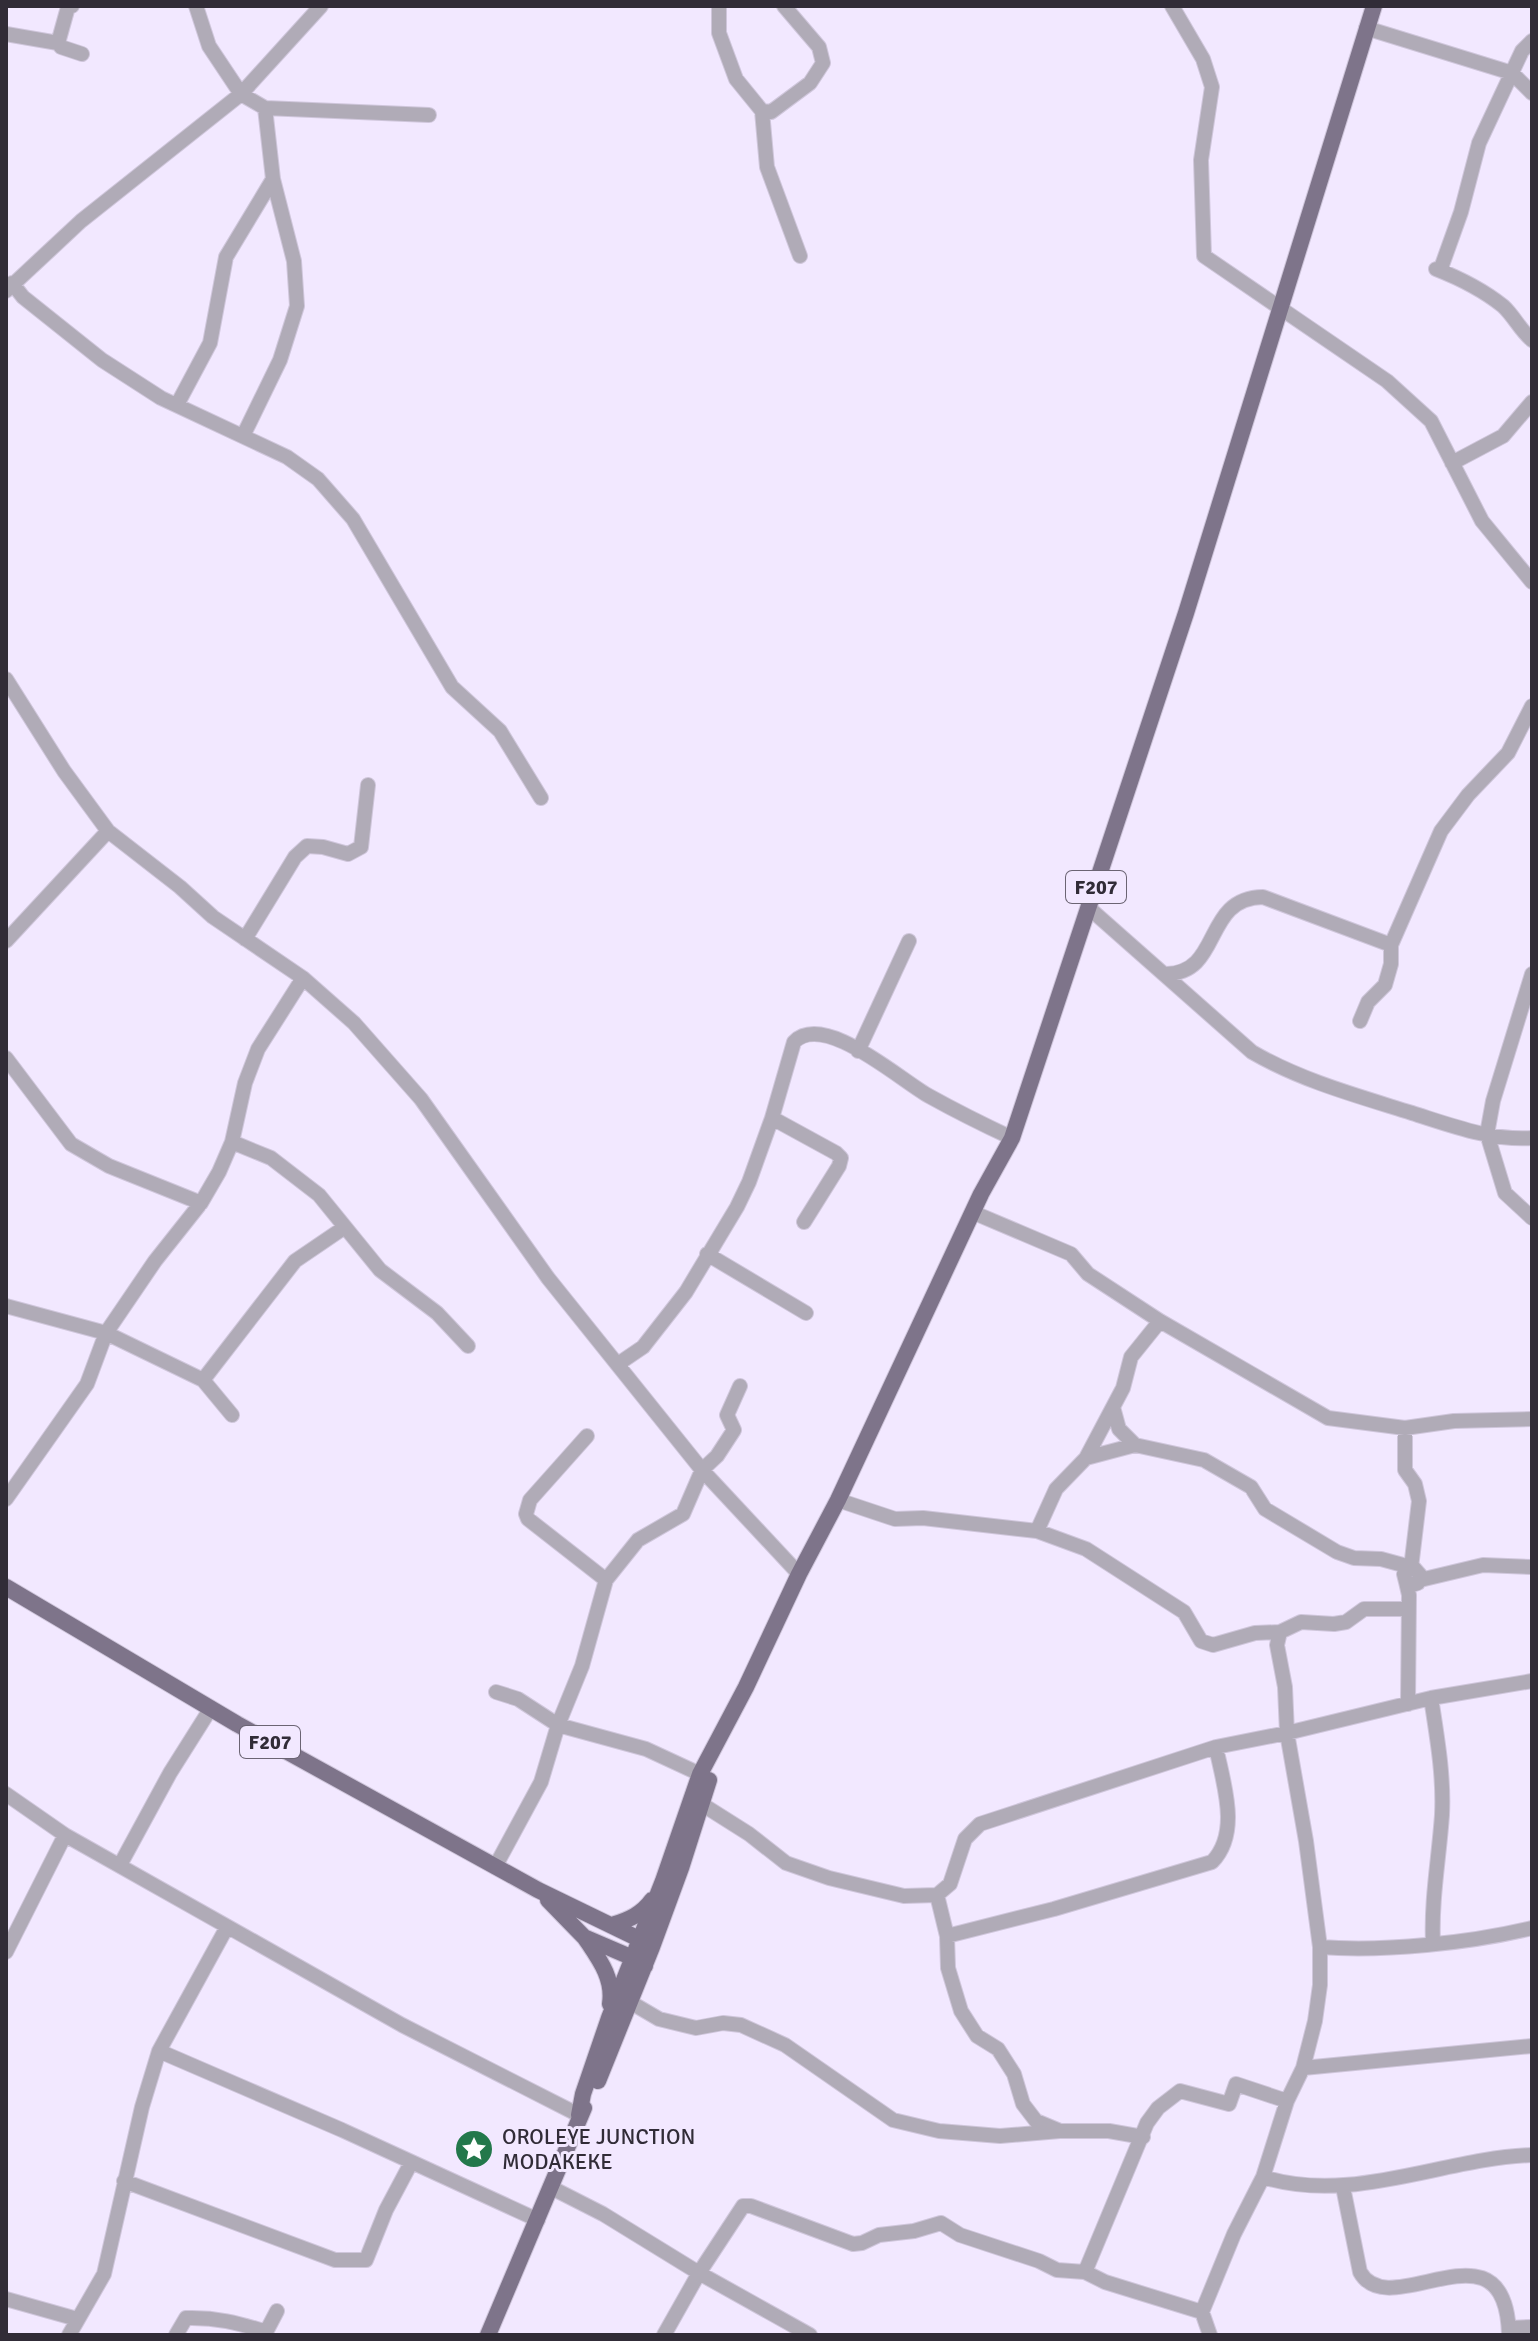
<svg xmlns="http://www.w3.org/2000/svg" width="1538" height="2341" font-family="Signika,sans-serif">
<rect width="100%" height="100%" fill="#f2e8ff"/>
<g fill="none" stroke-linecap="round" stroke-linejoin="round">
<defs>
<path id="minor" d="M196,6L209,46L241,94L265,108L429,115
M719,6V33L736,79L762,111L767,167L800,256
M1172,6L1203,59L1212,87L1201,160L1204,256L1387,381L1431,421L1482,521L1532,582
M1366,28L1512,73L1532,93
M6,34L58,43L61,47L82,54
M1532,41L1522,51L1479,143L1461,212L1441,268L1436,269C1459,278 1483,290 1503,306C1514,316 1520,330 1532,340
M58,43L68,7L72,6
M762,111L771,112L810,83L823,63L819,47L784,6
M12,283L23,297L102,360L161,398L287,457L318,479L353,519L452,687L500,731L541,798
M6,291L81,221L241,94L321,6
M178,403L210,343L226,257L273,179
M243,436L280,360L297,306L294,261L273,179L265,108
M1452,463L1503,436L1532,402
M6,679L64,771L108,831L180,887L213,917L303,978L354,1023L421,1099L548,1278L702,1470L799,1574
M1089,908L1252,1052C1302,1081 1358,1096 1412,1113C1450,1125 1492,1141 1532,1138
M245,939L295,857L307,846L323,847L348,854L361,847L368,785
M6,941L108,831
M1166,974C1223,973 1202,898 1263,897L1391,945
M1532,974L1493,1101L1487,1134L1505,1193L1532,1218
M1360,1021L1368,1002L1385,985L1391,964V945L1441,831L1468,795L1508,753L1532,706
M858,1051L909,941
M6,1058L71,1144L109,1166L201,1203
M772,1118L836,1153L841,1158L839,1166L804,1222
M232,1142L271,1158L319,1195L380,1270L437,1313L468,1346
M972,1212L1071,1254L1088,1274L1160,1321L1328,1418L1405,1428L1454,1421L1532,1419
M707,1254L806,1313
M6,1306L106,1333L203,1380L232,1415
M618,1364L643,1347L686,1292L737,1207L749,1182L772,1118L794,1042C824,1011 900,1080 929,1096C956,1111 984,1125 1012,1138
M203,1380L295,1261L345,1227
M1113,1407L1119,1429L1135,1445
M1405,1428V1470L1415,1484L1419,1501L1411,1568
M587,1436L530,1500L526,1514L528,1519L606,1580
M1086,1458L1135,1445L1204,1460L1251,1487L1265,1509L1337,1552L1354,1558L1381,1559L1414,1568L1421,1576L1418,1583L1412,1585L1406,1582L1404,1574L1409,1568
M6,1499L87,1384L106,1333L155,1261L201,1203L219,1172L232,1142L245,1083L258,1049L303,978
M838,1500L895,1519L923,1518L1037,1531L1086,1549L1184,1612L1201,1641L1213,1645L1255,1633L1280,1632L1301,1622L1334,1624L1346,1622L1364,1609H1408
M1037,1531L1056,1489L1086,1458L1123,1388L1131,1357L1160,1321
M1420,1580L1483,1565L1532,1567
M1406,1582L1409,1595L1408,1704
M496,1692L518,1699L558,1725L646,1749L700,1774
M1431,1698C1437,1737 1444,1776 1442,1815C1439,1858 1431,1900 1433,1943
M6,1794L65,1835L402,2025L579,2115
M700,1803L749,1834L786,1863L829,1878L904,1896L937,1895L950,1884L965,1839L980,1824L1216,1747L1287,1733L1431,1698L1532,1681
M120,1865L170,1773L211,1708
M495,1867L541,1782L558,1725L582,1666L606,1580L638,1540L683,1514L702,1470L717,1456L734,1430L727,1415L740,1386
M937,1895L947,1936L948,1968L961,2011L977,2036L998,2049L1014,2074L1023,2104L1036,2121L1060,2131H1109L1143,2137
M947,1936L1054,1909L1212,1862C1241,1832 1223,1783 1216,1747
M1320,1947C1383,1952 1470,1943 1532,1928
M6,1952L65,1835
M630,2002L659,2019L696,2028L723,2023L741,2025L785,2045L893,2120L939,2131L1000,2136L1060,2131
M159,2051L342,2130L538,2220
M1303,2068L1532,2046
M1263,2177C1352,2205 1443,2158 1532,2155
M124,2181L335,2260H366L386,2210L411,2163
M550,2187L603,2214L699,2273L810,2335
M1343,2187L1360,2272C1390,2326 1506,2213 1509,2335
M1085,2272L1147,2123L1158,2108L1180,2091L1229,2104L1236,2084L1287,2101
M6,2299L77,2319
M1509,2328L1532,2327
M69,2335L104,2274L142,2107L159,2051L227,1927
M176,2335L186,2318C215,2317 239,2323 266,2332L277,2311
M664,2335L699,2273L743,2206H751L853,2244L862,2243L879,2235L914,2231L941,2223L960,2235L1039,2261L1057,2270L1085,2272L1105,2282L1202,2312
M1210,2335L1202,2312L1234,2234L1263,2177L1287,2101L1303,2068L1315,2021L1320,1985V1947L1306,1841L1287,1733L1285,1687L1277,1645L1280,1632"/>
<path id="major" d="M6,1587L237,1724L538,1890L639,1939L645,1966
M548,1900L584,1937L633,1958L640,1956
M612,1925C629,1920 642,1914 652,1900
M585,1938C599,1959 614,1978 610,2004
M598,2081L652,1947L681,1868L709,1780
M579,2115L583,2094L609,2018L663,1881L700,1774L746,1687L799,1574L838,1500L981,1194L1012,1138L1186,613L1374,6
M488,2335L584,2108"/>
</defs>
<use href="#minor" stroke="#cfc6db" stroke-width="16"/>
<use href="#major" stroke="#cfc6db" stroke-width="18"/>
<use href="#minor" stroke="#b0abb7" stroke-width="14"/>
<use href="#major" stroke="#7e748a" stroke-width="16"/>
</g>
<defs>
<symbol id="sight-disc" viewBox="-11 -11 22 22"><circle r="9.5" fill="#23784b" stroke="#f2e8ff"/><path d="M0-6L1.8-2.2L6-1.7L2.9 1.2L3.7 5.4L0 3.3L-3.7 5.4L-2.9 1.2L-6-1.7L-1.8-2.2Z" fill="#fff"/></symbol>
</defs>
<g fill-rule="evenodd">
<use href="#sight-disc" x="452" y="2127" width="44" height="44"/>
</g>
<g text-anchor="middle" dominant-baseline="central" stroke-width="6" stroke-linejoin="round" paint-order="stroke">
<g fill="#f2e8ff" stroke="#6b6473" stroke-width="2">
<rect x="1066" y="871" width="60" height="32" rx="6"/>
<rect x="240" y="1726" width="60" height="32" rx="6"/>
</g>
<g font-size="20" font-weight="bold" fill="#312c37">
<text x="1096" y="887">F207</text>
<text x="270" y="1742">F207</text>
</g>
<g font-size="22" fill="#312c37" stroke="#f2e8ff" text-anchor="start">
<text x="502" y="2136">OROLEYE JUNCTION<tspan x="502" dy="25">MODAKEKE</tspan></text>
</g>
</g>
<rect width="1538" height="2341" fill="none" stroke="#312c37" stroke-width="16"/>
</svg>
